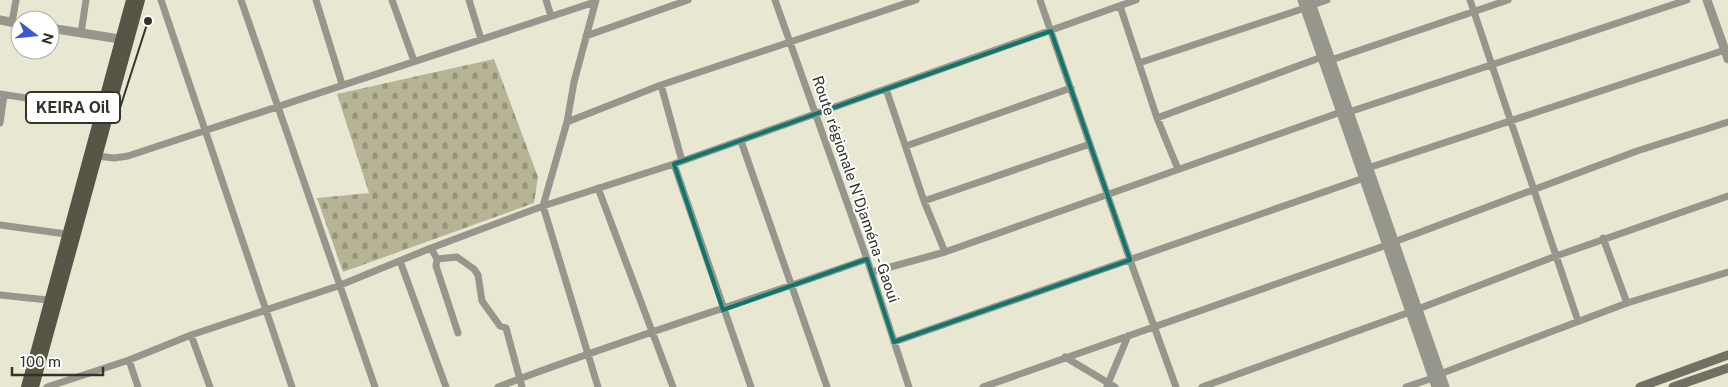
<svg xmlns="http://www.w3.org/2000/svg" width="1728" height="387" font-family="'Public Sans',sans-serif">
<defs>
<pattern id="cemetery-stones" width="16" height="16" patternUnits="userSpaceOnUse" patternTransform="scale(1.25)"><rect width="16" height="16" fill="#b7b496"/><path d="M2 7V4a2 2 0 0 1 4 0v3zM10 15v-3a2 2 0 0 1 4 0v3z" fill="#95937b"/></pattern>
</defs>
<rect width="100%" height="100%" fill="#e8e7d2"/>
<path fill="url(#cemetery-stones)" d="M494,59L538,177L534,203L343,272L317,198L369,193L337,94Z"/>
<g fill="none" stroke-linecap="round" stroke-linejoin="round">
<path stroke="#96968d" stroke-width="7" d="M161,0L292,387
M241,0L375,387
M316,0L342,84
M392,0L414,61
M469,0L481,39
M546,0L551,16
M596,0L574,82L567,122L543,206L598,387
M775,0L867,259L909,387
M1040,0L1130,260L1176,387
M1470,0L1578,321
M1312,5L1327,0
M1120,6L1157,118L1178,169
M12,22L16,0
M81,33L86,0
M586,36L688,0
M1331,60L1508,0
M1139,63L1305,8
M661,85L682,161
M0,94L104,110
M1349,112L1687,0
M1157,118L1322,57
M567,122L661,85L916,0
M0,123L4,95
M741,141L827,387
M906,146L1071,88
M97,156L114,158L128,156L595,2
M674,164L751,387
M1368,168L1725,50
M598,188L673,387
M924,201L1090,144
M0,225L66,234
M1603,238L1627,303
M1394,242L1637,151L1728,122
M431,248L437,259L436,266L458,333
M945,252L1341,112
M437,259L457,257L474,269L478,275L482,301L500,326L506,328L522,387
M400,261L446,387
M872,272L945,252L924,201L886,89
M0,295L48,300
M1418,309L1556,256L1728,196
M191,335L210,387
M894,342L1364,178
M1065,357L1115,387
M129,360L138,387
M1440,374L1627,303L1728,272
M1107,386L1128,336
M47,387L129,360L191,335L338,286L431,248L543,206L674,164L1136,0
M498,387C620,340 744,303 867,259
M983,387L1387,245
M1202,387L1410,312
M1406,387L1433,378"/>
<path stroke="#96968d" stroke-width="9" d="M1302,0L1436,387
M1310,0L1445,387
M1707,0L1728,59
M0,20L20,24
M50,28L126,40"/>
<path stroke="#707063" stroke-width="9" d="M1640,387L1728,355
M1673,387L1728,368"/>
<path stroke="#565546" stroke-width="10" d="M26,387L131,0
M34,387L140,0"/>
</g>
<path fill="none" stroke="#0f766e" stroke-width="4" stroke-linejoin="round" d="M1051,31L1130,260L894,342L867,259L723,310L674,164Z"/>
<g text-anchor="middle" dominant-baseline="central" stroke-width="4" stroke-linejoin="round" paint-order="stroke">
<g font-size="15" fill="#33332b" stroke="#fff">
<text transform="translate(856 189) rotate(71)">Route régionale N'Djaména - Gaoui</text>
</g>
</g>
<path fill="none" stroke="#33332b" stroke-width="2" d="M148 21L120 108"/>
<circle fill="#33332b" stroke="#fff" stroke-width="2" cx="148" cy="21" r="5"/>
<rect fill="#fff" stroke="#33332b" stroke-width="2" x="26" y="92" width="94" height="31" rx="5"/>
<g font-size="16" text-anchor="middle" font-weight="bold" fill="#33332b">
<text x="73" y="113">KEIRA Oil</text>
</g>
<g transform="translate(35 35) rotate(106)"><circle r="24" fill="#ffffff" stroke="#adadaa"/>
<path d="M0-4L9 19L0 12L-9 19Z" fill="#3c58ca"/>
<text y="-8" font-size="14" font-weight="bold" text-anchor="middle" fill="#33332b">N</text>
</g>
<path d="M12 367v8h91v-8" fill="none" stroke="#33332b" stroke-width="2.5"/>
<text x="20" y="367" font-size="15" fill="#33332b" stroke="#ffffff" stroke-width="4" paint-order="stroke">100 m</text>
</svg>
